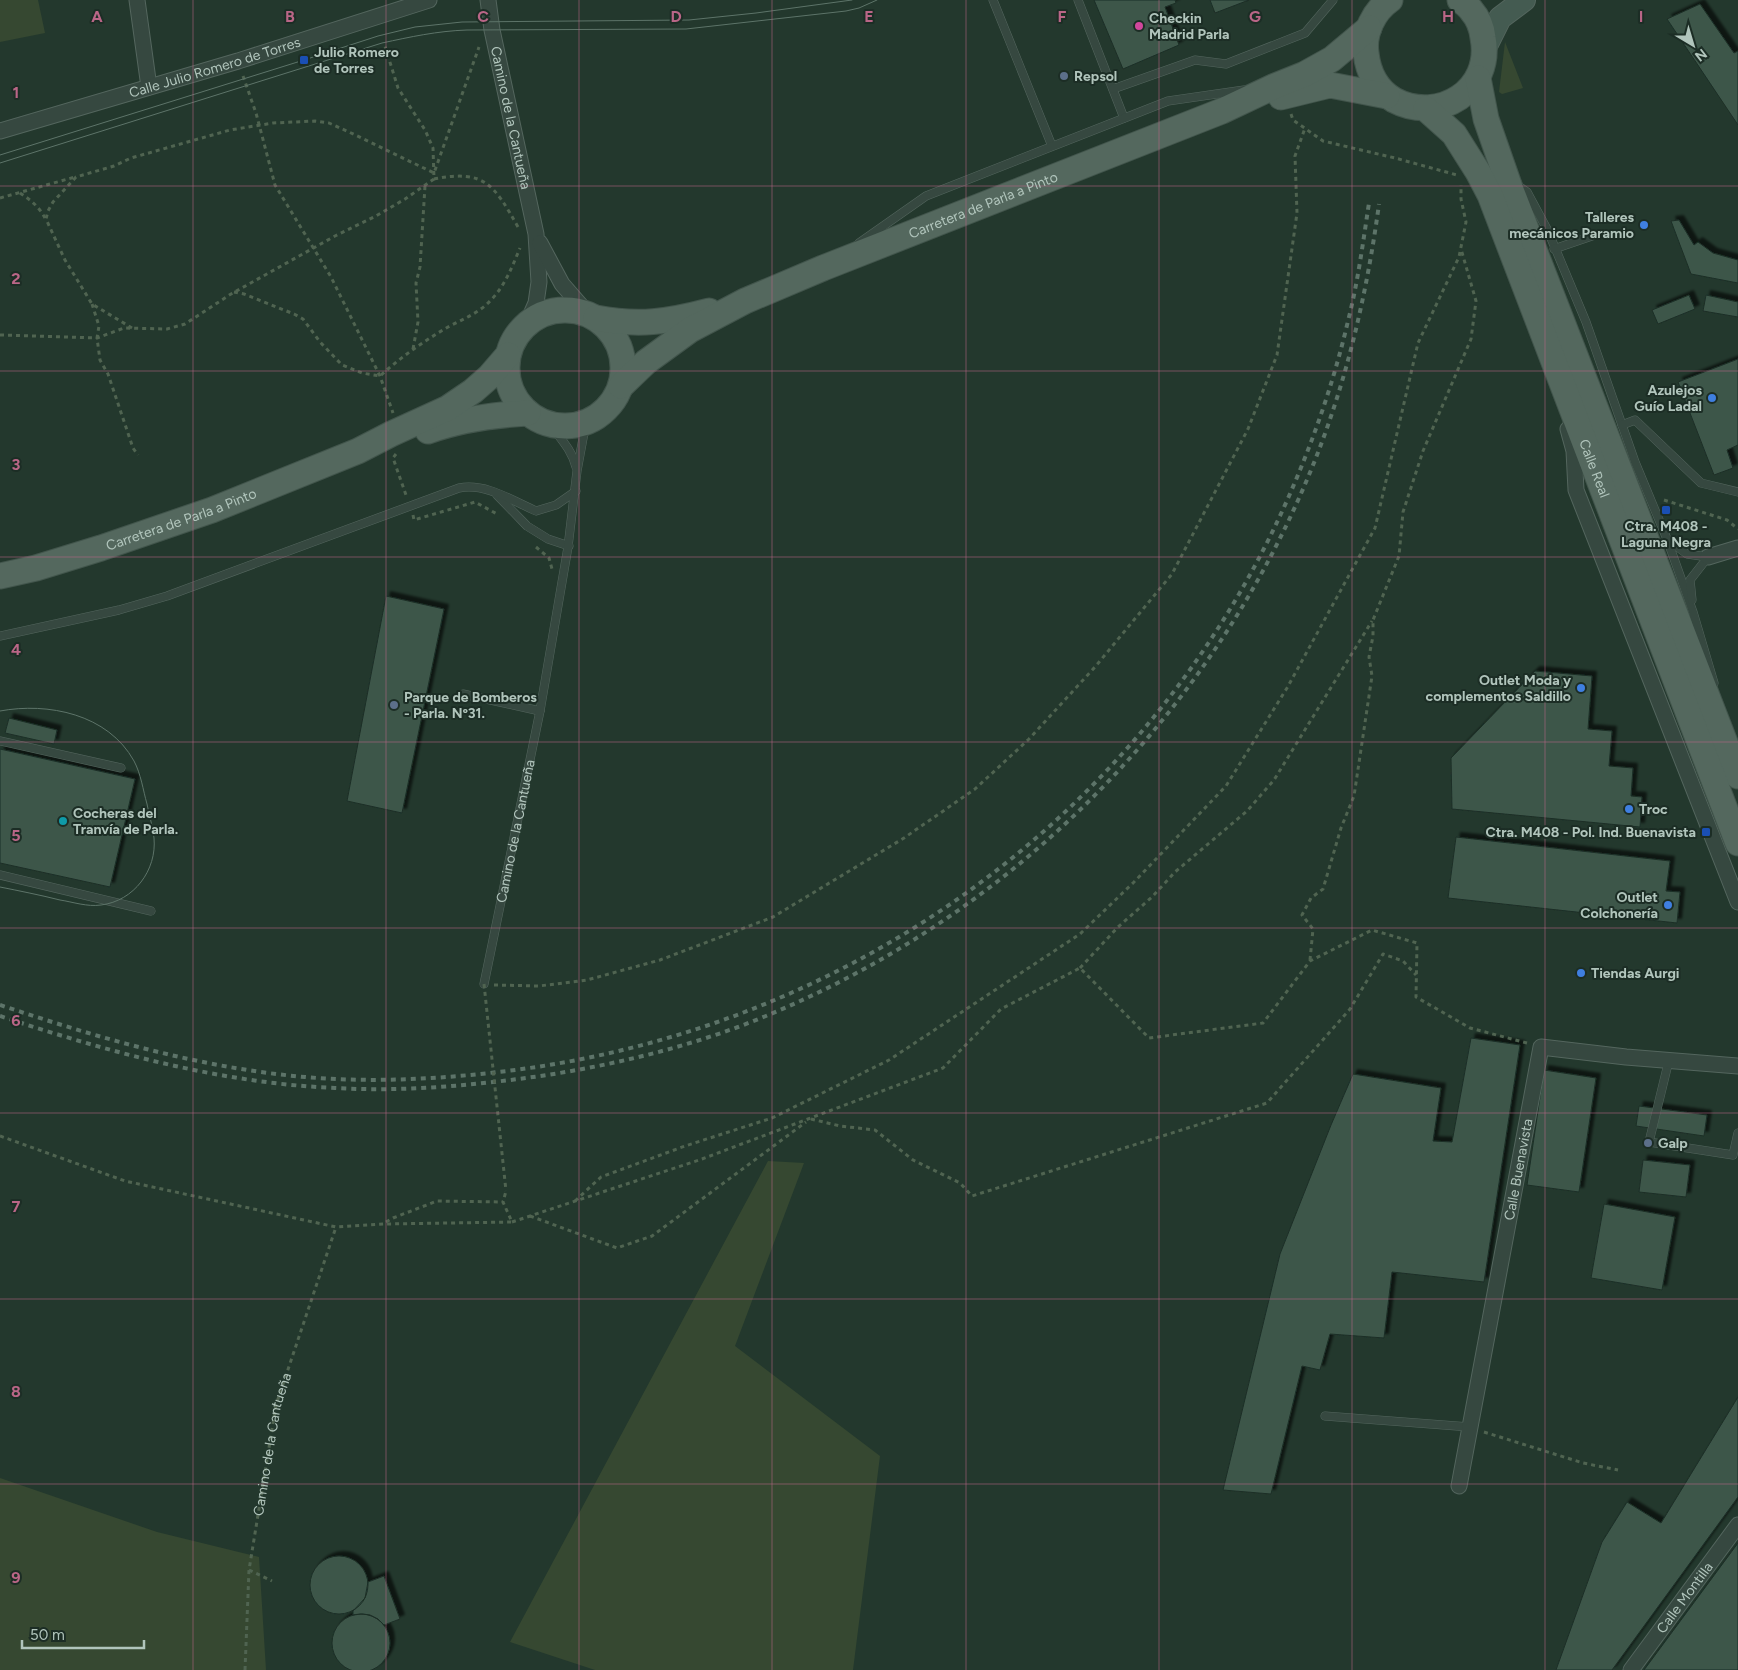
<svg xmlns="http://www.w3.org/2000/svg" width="1738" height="1670" font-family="Figtree,sans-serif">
<defs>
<filter id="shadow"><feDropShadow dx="4.5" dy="-4.5" stdDeviation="1" flood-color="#0009"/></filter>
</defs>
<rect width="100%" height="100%" fill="#23382d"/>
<path fill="#364831" d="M0,0H38L45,33L0,42Z
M1505,42L1523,88L1502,94L1499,92Z
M768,1161L804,1163L735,1346L880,1456L853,1670H595L510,1642Z
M0,1478L157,1532L259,1557L266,1670H0Z"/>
<path fill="#3c5649" stroke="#1d2f27" filter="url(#shadow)" d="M1094,0H1175L1176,3L1165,7L1179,45L1123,69Z
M1210,0H1249L1215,13Z
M1700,4L1734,53L1738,51V125L1667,19Z
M1679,220L1694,245L1698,242L1713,253L1738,260V283L1691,274L1671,221Z
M1689,295L1695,309L1658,324L1652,310Z
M1706,295L1738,302V317L1703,311Z
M1738,359V445L1727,450L1733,468L1714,475L1678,382Z
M386,596L444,609L402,813L347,801Z
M1535,671L1592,676L1588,729L1612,731L1609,766L1633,768L1631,796L1642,797L1640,827L1452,809L1451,758Z
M9,718L57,730L54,744L5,733Z
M0,749L135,779L110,887L0,863Z
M1456,837L1670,861L1666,891L1680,892L1677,923L1448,898Z
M1471,1038L1520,1045L1484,1282L1392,1272L1384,1338L1330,1334L1320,1370L1302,1366L1271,1494L1223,1490L1280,1254L1331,1125L1353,1074L1441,1088L1433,1141L1452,1142Z
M1544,1070L1596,1078L1579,1192L1527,1185Z
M1639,1106L1707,1115L1704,1136L1636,1126Z
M1643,1160L1690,1165L1686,1197L1639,1192Z
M1604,1204L1675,1217L1662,1290L1591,1278Z
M1738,1397V1497L1612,1670H1556L1602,1542L1627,1502L1661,1523Z
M1738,1543V1670H1644Z
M310 1585a29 29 0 1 1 58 0a29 29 0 1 1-58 0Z
M384,1576L400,1619L384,1625L378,1619L370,1615L362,1614L353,1615V1611L365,1598L368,1582Z
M332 1643a29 29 0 1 1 58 0a29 29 0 1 1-58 0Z"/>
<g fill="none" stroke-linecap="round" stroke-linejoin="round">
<defs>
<g id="service">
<path d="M993,0L1052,146"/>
<path d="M1078,0L1124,118"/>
<path d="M1113,89L1195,60L1226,64L1305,33L1333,0"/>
<path d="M1517,185L1527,192L1548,231L1586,322L1635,462L1667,539L1693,612L1714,683"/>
<path d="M859,243L926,196L1168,101L1244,90"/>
<path d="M1554,249L1592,236"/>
<path d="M550,424C560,438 572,450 576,467"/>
<path d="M1622,425L1635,420L1701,483L1738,492"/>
<path d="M497,495L527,526L548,539L569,546"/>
<path d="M1668,540L1687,554L1708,557"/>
<path d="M1692,600L1690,580L1708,557"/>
<path d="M0,636L119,610L167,596L459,488C486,483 511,500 536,511L556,505L576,491"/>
<path d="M463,694L540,711"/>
<path d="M0,741L121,768"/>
<path d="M0,875L151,911"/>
<path id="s2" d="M484,984L540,711L568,547L577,471L586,422"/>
<path d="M1669,1060L1649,1142L1733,1155L1738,1133"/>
<path d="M1325,1416L1470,1427"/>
</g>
<g id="minor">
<path d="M137,0L149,87"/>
<path id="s3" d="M488,0L492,30L536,234L539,282L536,303L526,326"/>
<path id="s4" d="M0,131L238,61L429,0"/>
<path d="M540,243L562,284L589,315"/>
<path d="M1568,429L1574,451L1576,490L1738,902"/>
<path d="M1708,557L1738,548"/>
<path id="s5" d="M1459,1486L1541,1047L1626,1057L1738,1066"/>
<path id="s6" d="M1631,1670L1738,1525"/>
</g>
<path id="secondary" d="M1485,48L1500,18L1524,0"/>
<g id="primary">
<path d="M1390,0C1374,11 1363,33 1366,53C1368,72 1377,90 1394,100C1439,124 1493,90 1483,38C1482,28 1478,18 1471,10C1468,6 1464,3 1460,0"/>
<path d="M1478,78L1486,119L1509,185L1738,776"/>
<path d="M1281,97L1330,85L1387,96"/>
<path id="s7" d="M1426,109L1454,134L1478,172L1490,195L1738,843"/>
<circle cx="565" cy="368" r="58"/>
<path d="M596,318C639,326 667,322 709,311"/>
<path id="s8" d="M621,386L646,362L690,330L745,301L823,268L1222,111L1275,86L1305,74L1332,59L1369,28"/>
<path d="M428,431C461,419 493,415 528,413"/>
<path id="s9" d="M0,576L36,568L101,548L212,510L358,451L391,434L448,408L473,391L489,377L508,355"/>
</g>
</defs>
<use href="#service" stroke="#54665e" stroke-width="9"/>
<use href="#minor" stroke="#54665e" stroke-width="17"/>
<use href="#secondary" stroke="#54665e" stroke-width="24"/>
<use href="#primary" stroke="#42554c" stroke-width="27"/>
<g stroke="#506451" stroke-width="3" stroke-dasharray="4 4" stroke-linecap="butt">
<path d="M243,76L256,113L275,185L331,277L380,376L393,413"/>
<path d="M1291,114L1293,120L1323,141L1395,158L1457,175"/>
<path d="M434,179C485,169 494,185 518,227"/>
<path d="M20,193C31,200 39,207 45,218"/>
<path d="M0,198L75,177"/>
<path d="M234,292L244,294L294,314L303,319L320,342L342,365L362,373L380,376C401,357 424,341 448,327C463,319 479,313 490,301C505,286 512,267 520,248"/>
<path d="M92,304L99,326L97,338L100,360L108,374L133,448L138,455"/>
<path d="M132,328L92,304L65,260L46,219L48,211L53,202L76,177L114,166L131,158L230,130L273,123L315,121L329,123L349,132L434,173L479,47"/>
<path d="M0,335L97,338L124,328L167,329L185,324L231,294L335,236L376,216L405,199L434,179L433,148L425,130L398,88L384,43"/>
<path d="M413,349L418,322L416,283L420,267L425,186"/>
<path d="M396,454L393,458L406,495"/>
<path d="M1664,500L1727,520L1738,529"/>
<path d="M413,515L414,520L475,502L497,514"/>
<path d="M536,547L549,558L552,569"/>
<path d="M1310,960L1313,929L1302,915L1311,898L1323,889L1341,828L1354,796L1372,676L1369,657L1373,636V620L1399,556L1403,512L1423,451L1471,339L1476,301L1461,249"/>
<path d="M1080,968L1118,927L1152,897L1175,872L1247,811L1274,780L1372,621"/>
<path d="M494,985L539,986L587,980L660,960L773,917L904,838L975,789L1029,739L1095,667L1172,574L1248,429L1277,355L1297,213L1295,156L1305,128"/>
<path d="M811,1119L840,1126L875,1130L913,1160L960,1183L972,1196L1267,1103L1350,1009L1383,954L1403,961L1416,975"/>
<path d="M0,1136L125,1181L336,1227L384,1224L512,1222L503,1202L506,1191"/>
<path d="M575,1201L601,1177L685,1146L772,1118L889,1060L1080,934L1134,882L1226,786L1287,688L1375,528L1418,343L1459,257L1466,222L1461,199V185"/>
<path d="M530,1216L617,1248L652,1236L806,1122"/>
<path d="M386,1222L393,1218L437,1201L503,1202"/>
<path d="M512,1222L702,1159L943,1068L1001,1009L1080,968L1149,1038L1263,1023L1310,961L1372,930L1417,943L1416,997L1470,1028L1527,1043"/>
<path d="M1484,1432L1583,1463L1618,1470"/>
<path d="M249,1570L272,1581"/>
<path id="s1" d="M245,1670L249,1570L276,1405L336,1227"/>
</g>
<use href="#service" stroke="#364840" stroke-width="8"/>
<use href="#minor" stroke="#364840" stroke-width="15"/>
<use href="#secondary" stroke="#445b51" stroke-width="22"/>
<use href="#primary" stroke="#54685e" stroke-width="25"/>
<path stroke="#5d7469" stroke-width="1" d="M0,155L304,60L378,36L415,27L462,22L689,20L756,13L852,0
M0,163L382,43C410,37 437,31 467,30L686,29L846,11L859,8L877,0
M0,711C48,702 108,714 134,761C141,774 143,790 147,804C149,815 153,827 154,838C157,870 134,901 101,905C87,907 73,902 60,900C40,895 20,891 0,887"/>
<path stroke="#5d7469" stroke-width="4" stroke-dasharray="5 5" stroke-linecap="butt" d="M0,1005C99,1038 200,1068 305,1077C373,1083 440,1079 507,1071C851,1029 1149,814 1289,496C1314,439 1334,381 1348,321C1358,282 1363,242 1369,203
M0,1016C109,1052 219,1083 335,1088C388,1091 440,1088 493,1082C576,1073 659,1056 738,1027C992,931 1200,732 1306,482C1344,393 1366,300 1379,204"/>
<path stroke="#506451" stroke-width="3" stroke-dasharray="4 4" stroke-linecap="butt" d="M484,984L506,1191"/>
</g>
<path fill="none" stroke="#ba6687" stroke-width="1" stroke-opacity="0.55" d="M193,0V1670M386,0V1670M579,0V1670M772,0V1670M966,0V1670M1159,0V1670M1352,0V1670M1545,0V1670M0,186H1738M0,371H1738M0,557H1738M0,742H1738M0,928H1738M0,1113H1738M0,1299H1738M0,1484H1738"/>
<circle fill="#d1479c" stroke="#1c2d25" stroke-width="2" cx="1139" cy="26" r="5"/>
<g fill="#1a4fb4" stroke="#1c2d25" stroke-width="2">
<rect x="299" y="55" width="10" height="10" rx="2.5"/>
<rect x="1661" y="505" width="10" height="10" rx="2.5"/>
<rect x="1701" y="827" width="10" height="10" rx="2.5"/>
</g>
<g fill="#5c6f8a" stroke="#1c2d25" stroke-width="2">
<circle cx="1064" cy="76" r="5"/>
<circle cx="394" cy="705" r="5"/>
<circle cx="1648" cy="1143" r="5"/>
</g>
<g fill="#3f7fe0" stroke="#1c2d25" stroke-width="2">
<circle cx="1644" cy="225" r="5"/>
<circle cx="1712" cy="398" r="5"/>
<circle cx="1581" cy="688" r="5"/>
<circle cx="1629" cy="809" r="5"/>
<circle cx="1668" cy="905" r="5"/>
<circle cx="1581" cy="973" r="5"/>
</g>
<circle fill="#0f9aa8" stroke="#1c2d25" stroke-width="2" cx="63" cy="821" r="5"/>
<g text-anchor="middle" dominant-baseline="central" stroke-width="4" stroke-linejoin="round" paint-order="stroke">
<g font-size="14" font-weight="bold" fill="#b1c5bc" stroke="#1c2d25" text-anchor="start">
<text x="1149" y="18">Checkin<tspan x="1149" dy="16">Madrid Parla</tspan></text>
<text x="314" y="52">Julio Romero<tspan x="314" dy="16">de Torres</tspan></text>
<text x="1074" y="76">Repsol</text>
<text x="1634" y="217" text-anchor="end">Talleres<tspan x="1634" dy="16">mecánicos Paramio</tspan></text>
<text x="1702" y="390" text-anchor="end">Azulejos<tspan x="1702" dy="16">Guío Ladal</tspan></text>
<text x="1666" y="526" text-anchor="middle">Ctra. M408 -<tspan x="1666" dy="16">Laguna Negra</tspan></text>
<text x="1571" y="680" text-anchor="end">Outlet Moda y<tspan x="1571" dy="16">complementos Saldillo</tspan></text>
<text x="404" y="697">Parque de Bomberos<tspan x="404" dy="16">- Parla. Nº31.</tspan></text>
<text x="1639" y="809">Troc</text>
<text x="73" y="813">Cocheras del<tspan x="73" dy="16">Tranvía de Parla.</tspan></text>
<text x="1696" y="832" text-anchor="end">Ctra. M408 - Pol. Ind. Buenavista</text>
<text x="1658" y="897" text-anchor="end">Outlet<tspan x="1658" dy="16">Colchonería</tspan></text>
<text x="1591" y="973">Tiendas Aurgi</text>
<text x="1658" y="1143">Galp</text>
</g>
<g font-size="14" fill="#b1c5bc" stroke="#1c2d25">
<text stroke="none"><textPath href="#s4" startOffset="224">Calle Julio Romero de Torres</textPath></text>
<text stroke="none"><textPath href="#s3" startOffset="120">Camino de la Cantueña</textPath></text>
<text stroke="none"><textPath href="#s8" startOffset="408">Carretera de Parla a Pinto</textPath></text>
<text stroke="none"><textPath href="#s7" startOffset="401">Calle Real</textPath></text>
<text stroke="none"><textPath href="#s9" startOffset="190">Carretera de Parla a Pinto</textPath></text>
<text stroke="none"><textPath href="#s2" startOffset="156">Camino de la Cantueña</textPath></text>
<text stroke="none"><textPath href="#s5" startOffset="322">Calle Buenavista</textPath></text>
<text stroke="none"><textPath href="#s1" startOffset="228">Camino de la Cantueña</textPath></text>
<text stroke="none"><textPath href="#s6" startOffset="90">Calle Montilla</textPath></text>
</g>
</g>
<g font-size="16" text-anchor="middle" font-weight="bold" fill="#ba6687" stroke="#1c2d25" stroke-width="4" stroke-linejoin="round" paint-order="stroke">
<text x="97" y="22">A</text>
<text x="290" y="22">B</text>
<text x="483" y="22">C</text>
<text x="676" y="22">D</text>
<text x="869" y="22">E</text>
<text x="1062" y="22">F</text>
<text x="1255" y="22">G</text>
<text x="1448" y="22">H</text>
<text x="1641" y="22">I</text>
<text x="16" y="98">1</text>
<text x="16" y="284">2</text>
<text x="16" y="470">3</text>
<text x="16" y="655">4</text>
<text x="16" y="841">5</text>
<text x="16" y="1026">6</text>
<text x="16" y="1212">7</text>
<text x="16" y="1397">8</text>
<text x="16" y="1583">9</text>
</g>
<g transform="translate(1693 45) rotate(142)" stroke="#1c2d25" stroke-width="4" paint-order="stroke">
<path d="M0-4L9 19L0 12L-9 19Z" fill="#b1c5bc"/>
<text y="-8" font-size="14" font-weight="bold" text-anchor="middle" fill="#b1c5bc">N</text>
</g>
<path d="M22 1640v8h122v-8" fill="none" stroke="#b1c5bc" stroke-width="2.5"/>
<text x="30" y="1640" font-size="15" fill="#b1c5bc" stroke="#1c2d25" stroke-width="4" paint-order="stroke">50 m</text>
</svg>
